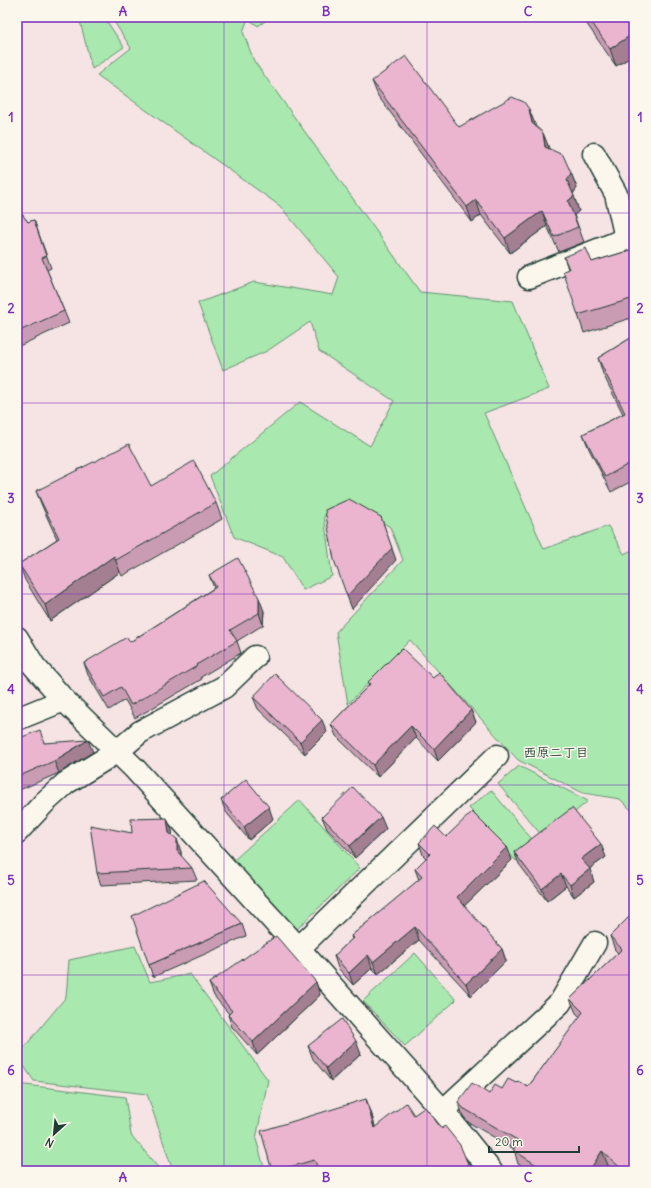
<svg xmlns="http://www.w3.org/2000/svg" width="651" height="1188" font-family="Delius,'Klee One',sans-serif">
<rect width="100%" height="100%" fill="#f6e3e4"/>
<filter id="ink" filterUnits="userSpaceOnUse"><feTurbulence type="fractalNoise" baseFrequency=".025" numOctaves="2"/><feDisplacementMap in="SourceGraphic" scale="8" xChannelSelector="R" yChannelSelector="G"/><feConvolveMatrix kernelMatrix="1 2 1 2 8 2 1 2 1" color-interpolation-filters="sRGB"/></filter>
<g filter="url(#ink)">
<path fill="#a9e8af" stroke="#649272" d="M79,17H104L124,47L92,69Z
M111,17H241L247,21L243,32L254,61L420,292L513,301L549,389L484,413L544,549L608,526L624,554L634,549V813L620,799L583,793L518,760L410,640L348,704L336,632L403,560L390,527L357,506L324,516L332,576L303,590L283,557L234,537L210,476L300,402L370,446L394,401L319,351L310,322L267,351L223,370L198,303L254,282L333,295L339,277L280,206L97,75L131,48Z
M246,17H271L258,26Z
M519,766L588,801L544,838L498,784Z
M491,790L535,843L516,861L469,808Z
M300,800L360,868L295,931L233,861Z
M135,946L150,982L190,974L268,1080L256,1139L265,1171H173L147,1094L34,1081L17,1056L66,997L69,960Z
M415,953L456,1000L405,1046L363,1001Z
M17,1084L125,1097L131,1135L161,1171H17Z"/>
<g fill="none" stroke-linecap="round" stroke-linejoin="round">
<defs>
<path id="street" d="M594,154L616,194L626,238
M529,277L634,236
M17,638L34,666L64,700L134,768L291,940L443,1111L491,1171
M17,719L64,700
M17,832L45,802L66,783L118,751L140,732L224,687L255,657
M298,949L497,756
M443,1111L560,1003L595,943"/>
</defs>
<use href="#street" stroke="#1f3d34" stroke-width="25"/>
<use href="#street" stroke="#fbf7ec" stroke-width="22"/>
</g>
<path fill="#ca9cb3" stroke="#1f3d34" d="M582,17H634V55L616,66Z
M372,81L459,127L529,109L535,126L543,133L549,149L571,173L577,188L573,194L579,211L574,215L584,242L559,252L547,226L510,253L481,215L472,222L378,96Z
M17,208L28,222L34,220L51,268L47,270L69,323L17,347Z
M634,249V317L584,333L578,315L568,269L564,257L592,262Z
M634,336V480L611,492L589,449L583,434L623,414L603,374L598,358Z
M151,486L216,503L222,519L122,576L120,572L50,621L25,580L19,564L57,539L42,506L36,491Z
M209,575L264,611L263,625L237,641L241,653L201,677L202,679L135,718L125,700L109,710L88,675L84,663L130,642L214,588Z
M433,678L471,710L476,722L438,761L416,738L378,777L336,736L331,724L369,685L368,682Z
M253,697L327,732L305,754L258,709Z
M17,739L45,743L93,752L59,773L17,791Z
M221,800L273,819L249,840L226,812Z
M322,817L386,829L355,858L327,829Z
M172,830V836L181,852V856L192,868L197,880L101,885L97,873L132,833Z
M446,837L507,847L512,860L464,906L502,949L506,961L471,996L419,940L378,974L372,968L353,985L338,968L334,956L352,939L351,936L419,880L415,869L426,858L423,855L419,843Z
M514,852L606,857L589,869L594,882L574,897L566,886L547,901L519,864Z
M634,912V1171H614L608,1165L604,1171H530L518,1164L514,1149L468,1122L463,1116L458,1102L489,1094L516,1083L528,1087L580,1017L576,1013L570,999L618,953L615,950L610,936Z
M242,924L246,936L153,977L149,965Z
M316,982L320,995L257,1055L232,1027L228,1015L229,1014L214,996L209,983Z
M308,1046L361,1054L331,1081L313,1059Z
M366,1099L371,1112L375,1127L414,1115L471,1171H272Z"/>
<path fill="#a47f92" stroke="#1f3d34" d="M634,33V55L616,66L610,49Z
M529,109L535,124L537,138L532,123Z
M543,133L549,148L551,162L545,147Z
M571,173L577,188L572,194L567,180Z
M574,196L579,211L573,216L568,201Z
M476,200L481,215L472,222L467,207Z
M542,211L547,226L510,253L505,238Z
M381,517L396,560L352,609L347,596Z
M114,556L120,572L50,621L45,605Z
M259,598L264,611L263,625L259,613Z
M471,710L476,722L438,761L434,749Z
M322,720L327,732L305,754L300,742Z
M411,726L416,738L378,777L373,765Z
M88,740L93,752L59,773L54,761Z
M269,807L273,819L249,840L244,827Z
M381,817L386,829L355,858L350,846Z
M167,818L172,830L173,845L169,833Z
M177,839L181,852V863L177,851Z
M601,844L606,857L586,871L581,859Z
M507,847L512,860L461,909L457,897Z
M590,869L594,882L574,897L570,885Z
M561,874L566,886L547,901L542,889Z
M415,927L419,940L378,974L373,962Z
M502,949L506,961L471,996L466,984Z
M368,955L372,968L353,985L349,973Z
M316,982L320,995L257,1055L253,1042Z
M356,1041L361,1054L331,1081L326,1068Z
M366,1099L371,1112L379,1141L374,1128Z
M602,1151L608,1165L604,1171H589Z"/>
<path fill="#ebb5d0" stroke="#1f3d34" d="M588,17H634V33L610,49Z
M406,56L459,127L512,97L524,102L529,109L532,123L543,133L545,147L563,155L571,173L567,180L574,196L568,201L578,227L554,237L542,211L505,238L476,200L467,207L372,81Z
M17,208L28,222L34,220L46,256L42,258L64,311L17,332Z
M586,248L592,262L634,249V298L578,315L563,271L569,269L564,257Z
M634,336V461L605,477L583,434L625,413L598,358Z
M129,444L151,486L194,461L216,503L116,560L114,556L45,605L19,564L59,538L36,491Z
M349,499L381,517L392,548L347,596L334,560L325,510Z
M238,558L259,598V613L230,630L237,641L196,665L197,666L131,705L121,687L104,697L84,663L127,637L130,642L216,587L209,575Z
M402,648L433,678L439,672L471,710L434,749L411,726L373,765L331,724L370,684L368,682Z
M275,674L322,720L300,742L253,697Z
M40,730L44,743L88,740L54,761L17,777V739Z
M246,779L269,807L244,827L221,800Z
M353,787L381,817L350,846L322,817Z
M572,808L601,844L581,859L590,869L570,885L561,874L542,889L514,852Z
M472,812L507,847L457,897L502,949L466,984L415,927L373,962L368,955L349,973L334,956L353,938L351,936L422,877L415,869L430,854L419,843L435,826L446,837Z
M167,818L169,833L177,839V851L192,868L97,873L90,825L132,833L131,819Z
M204,881L242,924L149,965L132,916Z
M634,912V1171H624L602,1151L589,1171H546L513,1150L519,1141L463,1108L458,1102L472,1083L489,1094L495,1085L502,1089L508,1079L516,1083L518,1081L528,1087L583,1012L570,999L622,949L610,936Z
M276,936L316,982L253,1042L228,1015L232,1011L209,983Z
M342,1019L356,1041L326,1068L308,1046Z
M366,1099L374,1128L406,1103L414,1115L425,1107L442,1129L444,1125L460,1145L471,1171H320L314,1160L276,1171H272L261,1131Z"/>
</g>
<path fill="none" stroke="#7b2cbf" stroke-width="1" stroke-opacity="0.55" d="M224,17V1171M427,17V1171M17,213H634M17,403H634M17,594H634M17,785H634M17,975H634"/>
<g text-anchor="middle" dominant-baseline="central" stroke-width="3" stroke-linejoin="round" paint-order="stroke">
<g font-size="13" font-weight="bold" fill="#1f3d34" stroke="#fbf7ec">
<text x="556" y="752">西原二丁目</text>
</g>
</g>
<rect width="651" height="1188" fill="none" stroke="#fbf7ec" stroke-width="44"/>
<g transform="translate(54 1134) rotate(207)" stroke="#fbf7ec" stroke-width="3" paint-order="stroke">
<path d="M0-3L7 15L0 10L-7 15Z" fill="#1f3d34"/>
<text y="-6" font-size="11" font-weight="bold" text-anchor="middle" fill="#1f3d34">N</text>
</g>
<path d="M489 1146v6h90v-6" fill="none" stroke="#1f3d34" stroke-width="2"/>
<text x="495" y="1146" font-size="12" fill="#1f3d34" stroke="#fbf7ec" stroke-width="3" paint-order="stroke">20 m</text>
<rect x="22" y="22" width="607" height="1144" fill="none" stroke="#7b2cbf" stroke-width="1.5"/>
<g font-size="13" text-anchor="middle" font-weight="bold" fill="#7b2cbf">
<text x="123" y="16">A</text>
<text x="326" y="16">B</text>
<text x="528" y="16">C</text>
<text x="11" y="122">1</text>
<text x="640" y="122">1</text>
<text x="11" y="313">2</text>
<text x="640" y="313">2</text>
<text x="11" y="503">3</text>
<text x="640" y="503">3</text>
<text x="11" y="694">4</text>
<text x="640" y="694">4</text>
<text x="11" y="885">5</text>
<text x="640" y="885">5</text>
<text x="11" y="1075">6</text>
<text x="640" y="1075">6</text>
<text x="123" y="1182">A</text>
<text x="326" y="1182">B</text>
<text x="528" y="1182">C</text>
</g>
</svg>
